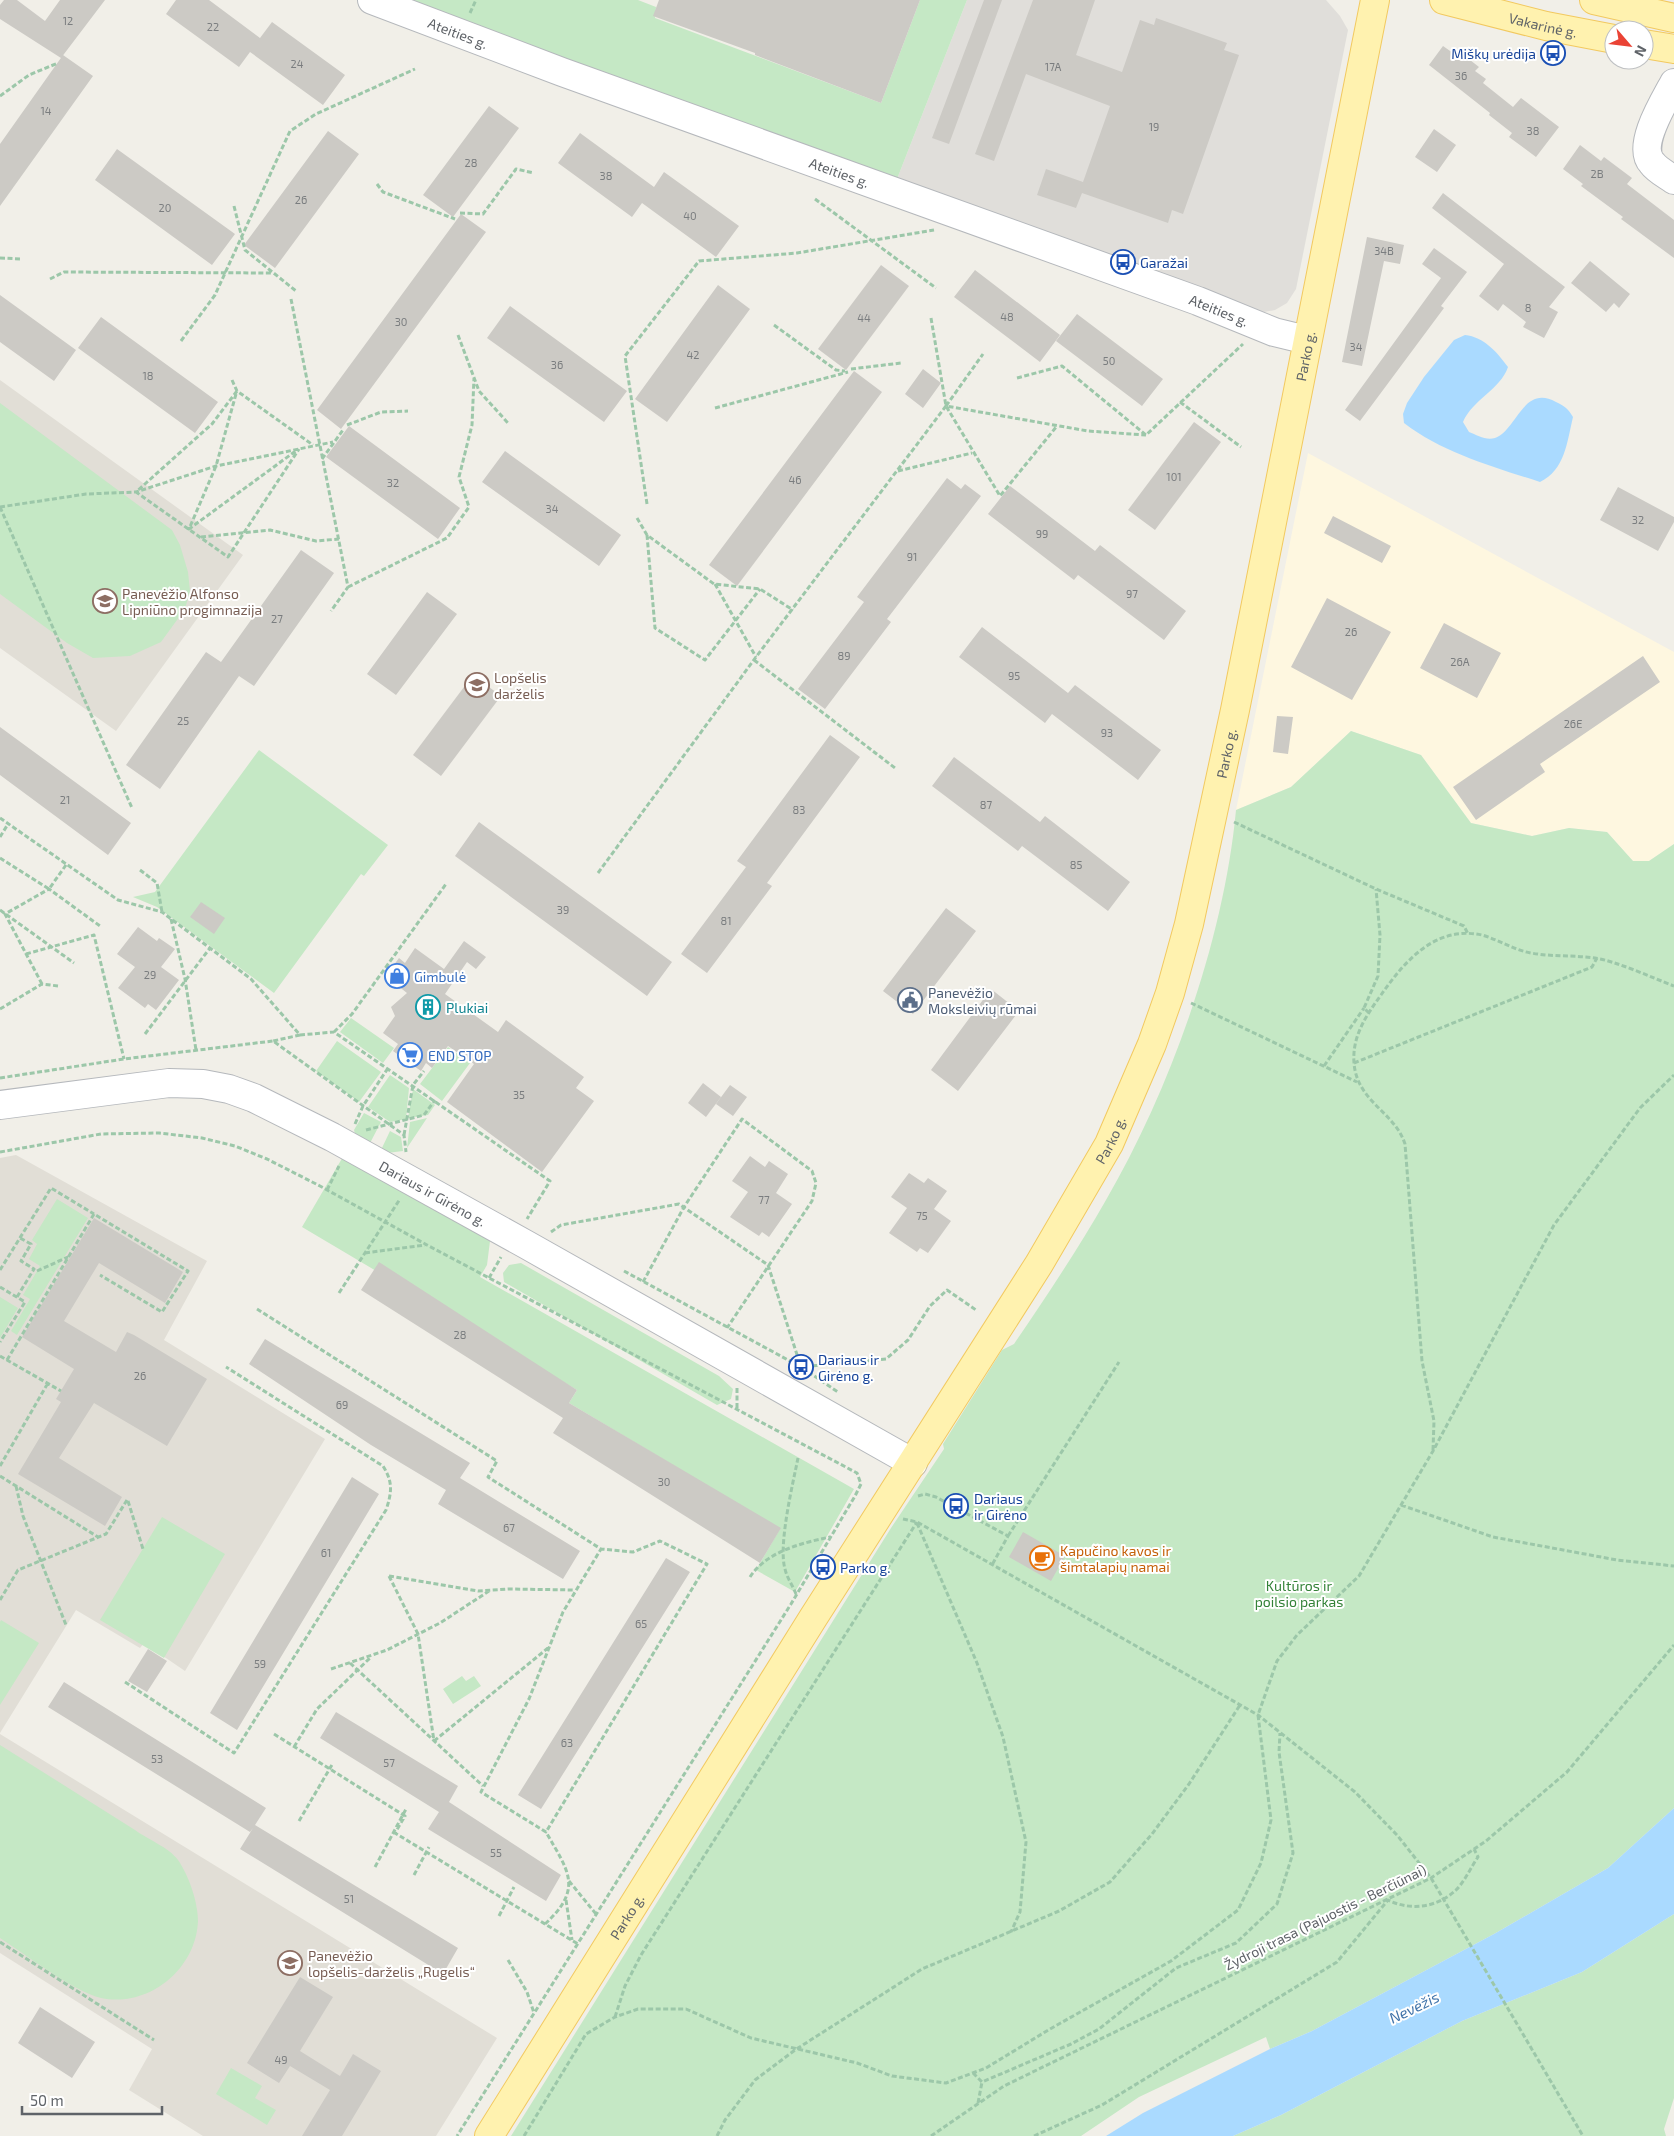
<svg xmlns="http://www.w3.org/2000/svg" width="1674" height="2136" font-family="'Exo 2',sans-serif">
<rect width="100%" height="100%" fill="#f1efe8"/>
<path fill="#fef7e0" d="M1308,453L1674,652V844L1649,861H1633L1607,832L1569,828L1532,836L1471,823L1421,755L1351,731L1291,787L1236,810Z"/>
<path fill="#e0deda" d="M967,0H1326L1340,16L1348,30L1296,289L1287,303L1275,310L1264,312L897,179Z"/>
<path fill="#e1ded6" d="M0,380L243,555L116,731L0,648Z
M16,1155L207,1261L164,1340L325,1439L185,1671L144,1643L140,1648L76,1610L0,1733V1158Z
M0,1734L497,2038L436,2136H203L129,2090L152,2049L0,1953Z"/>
<path fill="#c5e8c5" d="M406,0H638L656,7L655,18L881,103L920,0H967L897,179Z
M0,403L172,530L180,545L188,572L190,591L185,609L161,642L130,656L93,658L67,643L0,594Z
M1351,731L1421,755L1471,823L1532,836L1569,828L1607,832L1633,861H1649L1674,844V1808L1608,1868L1494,1934L1312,2031L1270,2049L1266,2037L1139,2097L1081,2136H511L891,1528L944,1449L943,1444L1002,1350L1014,1344C1046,1297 1078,1249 1106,1200C1171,1088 1224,939 1236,810L1291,787Z
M259,750L388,845L364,876L361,874L274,993L157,907L133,897L155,892Z
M351,1018L394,1048L383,1063L340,1032Z
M337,1041L381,1072L359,1102L316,1071Z
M448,1047L470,1063L442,1101L420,1084Z
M390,1075L409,1088L406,1119L390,1122L368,1107Z
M413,1089L435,1105L428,1115L408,1118Z
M364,1113L381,1122L369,1145L356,1138L354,1130Z
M427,1118L407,1148L410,1122Z
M390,1131L401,1137L403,1151L387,1153L381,1150Z
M344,1155L490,1241L487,1265L480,1277L854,1489L795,1592L756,1570L780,1529L569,1403L577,1390L302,1227Z
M57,1199L88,1218L17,1335L11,1331L30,1299L23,1295L40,1266L29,1259L37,1244L32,1240Z
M521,1263L719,1376L733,1389L731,1399L717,1405L504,1282L503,1273L509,1265Z
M0,1297L18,1308L0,1338Z
M162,1517L225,1554L164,1658L100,1620Z
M1,1620L39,1643L0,1705V1622Z
M462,1676L466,1681L474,1676L481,1686L453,1704L443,1689Z
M0,1745C45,1773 90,1802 135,1830C147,1839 170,1848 178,1860C189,1876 198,1902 198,1921C196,1970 148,2008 101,1998C74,1992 25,1954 0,1938Z
M1674,1914V2098L1664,2129L1666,2136H1233L1281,2115L1462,2021L1582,1972Z
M231,2068L262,2086L255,2098L276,2110L267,2125L216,2094Z"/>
<path fill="#aadaff" d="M1465,335C1484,337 1497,352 1508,367C1500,390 1473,399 1463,422L1469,432C1477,435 1486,441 1495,438C1517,430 1523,384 1556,402C1565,406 1568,409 1573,417C1567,442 1565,470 1540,482C1494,467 1443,453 1404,423L1403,414L1407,403L1424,377L1454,340Z
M1674,1808V1914L1582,1972L1462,2021L1281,2115L1233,2136H1106L1143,2113L1270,2049L1312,2031L1494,1934L1608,1868Z"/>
<path fill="#cccac5" d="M4,0H17L45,21L60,0H105L61,58L0,19V5Z
M176,0H209L260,38L272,22L345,75L323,105L250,52L239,67L166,14Z
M659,0H920L881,103L755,55V53L653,16Z
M984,0H1002L949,144L932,138Z
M1033,0H1095L1076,55L1122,72L1140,20L1154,25L1156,18L1227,43L1224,50L1239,55L1183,214L1172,210L1168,223L1082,193L1076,208L1037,195L1046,169L1083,182L1110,106L1026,74L994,161L975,154Z
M1443,46L1453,53L1456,49L1479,67L1475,71L1486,79L1483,83L1513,107L1521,98L1559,127L1536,157L1509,137L1512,133L1489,115L1490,113L1429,65Z
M63,55L93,76L0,206V144Z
M489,106L519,128L453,217L423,195Z
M1434,129L1456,145L1437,172L1415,157Z
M328,131L359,154L275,268L244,245Z
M580,133L654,187L664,172L739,226L716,257L642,203L632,217L558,163Z
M1580,145L1601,161L1604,157L1632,178L1627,184L1674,220V258L1621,219L1623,217L1581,186L1583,184L1563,169Z
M117,149L235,234L212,265L95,180Z
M1443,193L1565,287L1549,307L1558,312L1544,338L1523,327L1526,322L1503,304L1498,311L1479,296L1504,264L1432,208Z
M461,214L486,232L341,429L317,410Z
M1367,237L1404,245L1400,264L1384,261L1362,366L1342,362Z
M1434,248L1467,272L1441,306L1444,308L1360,421L1345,410L1441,278L1422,264Z
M1590,261L1630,294L1619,308L1614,303L1606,312L1571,283Z
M881,265L909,286L846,370L818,349Z
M975,270L1060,335L1040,362L954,297Z
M718,285L750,309L667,422L635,399Z
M0,295L76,350L54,381L0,342Z
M510,306L627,391L604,422L487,338Z
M1077,314L1163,379L1142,406L1056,341Z
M101,317L218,402L195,433L78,348Z
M923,369L941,383L923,408L905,394Z
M854,371L882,392L737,586L709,565Z
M1194,422L1221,442L1155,530L1128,510Z
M349,426L460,508L438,539L326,457Z
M505,451L621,535L599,566L482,482Z
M947,478L961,489L965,484L981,496L887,619L891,622L825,709L798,689L864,602L857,597Z
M1010,486L1095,551L1100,545L1186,611L1164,640L1078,575L1074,580L988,514Z
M1618,487L1674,517V522L1658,551L1600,520Z
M1333,516L1391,546L1382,563L1324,533Z
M301,550L334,573L254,686L239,676L160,789L126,765L206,652L221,662Z
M427,592L457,614L396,695L367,674Z
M1327,598L1391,632L1352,700L1291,667Z
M1444,623L1501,653L1477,698L1420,668Z
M982,627L1068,693L1075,685L1161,750L1138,780L1052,714L1045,723L959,657Z
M1643,656L1660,682L1540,764L1545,772L1476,820L1453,787Z
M473,675L501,696L441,776L413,755Z
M1277,716L1293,717L1288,754L1273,752Z
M0,727L131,823L108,855L0,775Z
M830,735L860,757L767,883L772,886L707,973L681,954L746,867L737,861Z
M954,757L1040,822L1045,816L1130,882L1108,911L1022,846L1018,851L932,786Z
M479,822L672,962L647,996L455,856Z
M201,902L225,918L214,934L190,917Z
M946,908L976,931L913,1014L883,991Z
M138,927L157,941L159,938L175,949L161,967L179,980L156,1010L148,1004L145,1008L118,988L135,967L117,954Z
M464,941L486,957L476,969L467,962L445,994L498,1032L506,1020L584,1077L576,1088L594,1101L542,1172L447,1102L474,1064L448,1046L432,1068L426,1063L421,1071L393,1051L398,1044L383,1033L395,1016L391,1007L407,993L392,981L388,973L399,958L405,963L415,948L444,969Z
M991,989L1019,1011L958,1091L931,1070Z
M703,1083L721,1097L706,1117L688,1103Z
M730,1085L747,1097L733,1116L716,1104Z
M750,1156L765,1167L769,1161L788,1174L776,1193L792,1204L769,1237L762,1232L759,1236L730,1217L748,1192L732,1181Z
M909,1173L924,1183L928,1178L947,1191L934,1209L951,1221L928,1253L920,1248L917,1252L889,1233L907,1208L891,1197Z
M94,1218L183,1272L165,1303L99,1263L64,1321L116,1352L127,1332L134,1335L207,1379L167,1446L94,1403L59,1458L122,1497L105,1526L18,1474L61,1402L56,1399L74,1369L22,1337Z
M379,1262L577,1390L569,1403L781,1528L760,1563L553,1433L563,1418L361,1290Z
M265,1339L470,1463L460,1478L580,1551L563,1579L438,1504L446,1490L371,1445L249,1364Z
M352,1477L379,1494L237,1730L210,1713Z
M1023,1532L1065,1556L1051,1581L1009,1557Z
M666,1558L690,1572L541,1809L518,1795Z
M148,1649L167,1661L147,1692L128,1681Z
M64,1682L266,1808L255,1825L458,1948L443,1974L240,1849L253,1828L250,1832L48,1707Z
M336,1712L458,1786L449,1802L561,1875L546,1901L428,1829L439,1812L320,1738Z
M300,1977L333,1997L300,2051L340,2076L353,2054L381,2071L342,2136H302L330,2090L290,2066L279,2083L247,2063Z
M40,2007L95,2042L72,2078L18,2043Z"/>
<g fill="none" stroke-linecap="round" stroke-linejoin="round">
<defs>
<g id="minor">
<path id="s1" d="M372,0L562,72L1198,301L1274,332L1307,340"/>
<path d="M1674,83C1665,100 1636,146 1652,163C1657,170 1667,175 1674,180"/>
<path id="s2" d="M0,1105L169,1083L203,1084L229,1089L254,1098L332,1137L527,1245L913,1463"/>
</g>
<g id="major">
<path id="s3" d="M1444,0L1546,26L1614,39"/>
<path d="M1594,0L1674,18"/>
<path d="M1644,44L1674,49"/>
<path id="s4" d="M489,2136L813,1618L1039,1264L1109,1144L1152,1044L1170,993L1189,924L1235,710L1375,0"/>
</g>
</defs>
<use href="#minor" stroke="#b5b8bc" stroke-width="30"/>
<use href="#major" stroke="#f2c960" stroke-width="30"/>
<path stroke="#9cc7a9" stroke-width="3" stroke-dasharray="5 2.5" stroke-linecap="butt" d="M470,13L476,0
M0,96L29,75L58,63
M377,184L383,192L455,219
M815,199L936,288
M234,206L245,250L296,291
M460,213L483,214L516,169L534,173
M0,258L22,259
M50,279L64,272L271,273
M291,299L348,587L331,611
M931,318L946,406L1000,496L1057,426
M774,325L836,370L845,371
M458,335L479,391L508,423
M181,341L215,295L290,131L316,114L415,69
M851,369L901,363
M1017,378L1062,366L1146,435L1243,344
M232,380L237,391L313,445
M237,391L212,424L136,492L228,557L299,449
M236,394L216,466L189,529L297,450
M1180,402L1241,447
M946,406L983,354
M715,408L848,372
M347,425L381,412L408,411
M322,459L343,430
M898,471L972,453
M647,504L625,356L699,261L797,253L934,230
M0,507L86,494L136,492L216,466L333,442
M0,507L132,808
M637,518L647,535L714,584L760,589L793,610
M647,535L655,628L705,660L760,589
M201,537L270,530L316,541L339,539
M715,584L756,657
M348,587L447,538L469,507L459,477L472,425L474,378
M754,660L895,768
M0,818L118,900L162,912L251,979L300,1035L273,1041
M1234,822L1376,889L1464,926L1468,934
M0,837L8,824
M0,858L49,889L66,865
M140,870L157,883L162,912
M598,873L756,657L946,406L1088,431L1146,435
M0,910L74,963
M171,919L185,979L196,1050
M26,954L94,935L124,1059
M42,984L5,914L49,889L100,926
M1191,1003L1357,1082
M0,1009L42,984L58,986
M1369,1013L1364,1008L1378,976L1380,935L1376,889
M334,1032L352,1014L446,884
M145,1034L210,948
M300,1035L334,1032L550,1181L527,1219
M1354,1063L1592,967L1597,958
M1324,1066L1364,1008
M0,1078L124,1059L273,1041L404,1135L406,1152
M355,1124L363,1106L388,1068
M366,1130L424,1115L435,1100
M404,1135L413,1085L424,1071
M0,1152L101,1134L159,1133L202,1138L235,1146L267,1159L320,1186L427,1245L857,1473L861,1484L855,1496L791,1604L457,2136
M327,1190L339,1166
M551,1232L561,1225L679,1204L768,1265L801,1367L886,1359L908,1340L930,1306L947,1290L976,1310
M365,1253L425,1245
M0,1270L51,1188L94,1214
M37,1271L68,1257
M624,1271L801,1367L838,1392
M489,1278L501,1257
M643,1282L684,1207L742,1119L812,1171L816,1183L812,1201L727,1328
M0,1287L25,1302L0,1342
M339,1293L400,1199
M17,1297L34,1269L21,1261L31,1244L20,1238
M257,1309L497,1461L488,1477L601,1549L633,1552L660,1541L707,1564L546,1832L481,1792L529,1699L563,1612L601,1549
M0,1356L61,1391
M7,1360L94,1214L188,1271L162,1312L100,1275
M737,1408V1388
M1433,1450L1434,1421L1422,1361L1405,1144C1395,1112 1357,1102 1354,1063C1352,1036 1366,1016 1381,995C1404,962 1435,925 1482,935C1499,940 1514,950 1531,953C1553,957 1574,955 1595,958C1616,961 1653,978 1674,986
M0,1466L48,1383
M0,1476L98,1537
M16,1486L23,1516L66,1625
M918,1496L925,1494L936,1497L1008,1536L992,1565
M128,1501L143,1549
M1401,1505L1493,1537L1617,1560L1674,1566
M903,1519L917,1522L1258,1715L1355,1792L1397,1835L1431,1878L1583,2136
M917,1523L977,1663L1003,1737L1026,1842L1020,1912L1011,1932
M1008,1536L1119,1362
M389,1576L478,1591L509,1589L575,1590
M389,1576L418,1634L434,1741
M750,1577C766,1552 801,1543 830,1537
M796,1594C793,1586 787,1578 785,1569C778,1545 793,1483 798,1458
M0,1600L18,1570L106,1534L127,1500
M350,1663L483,1786
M331,1669L387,1650L440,1623L489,1591
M125,1682L234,1753L386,1510C392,1492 393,1482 383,1466L226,1367
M274,1734L405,1816L395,1833L578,1944
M434,1741L548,1648
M294,1747L317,1709L371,1657
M299,1821L333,1763
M375,1867L406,1809
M414,1875L429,1847
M569,1881L596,1914
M566,1900L572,1940
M499,1916L514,1887
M545,1924C584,1888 568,1871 546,1832
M0,1942L154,2040
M508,1960L527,1992L534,2013
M615,2017L625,1986L641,1955L917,1522
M973,2073L982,2082L1071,2044L1099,2029L1176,1968L1236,1943L1277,1904L1293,1853L1279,1752L1280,1733
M978,2103L982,2082
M524,2136L586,2034L615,2017L638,2009H686L751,2038L857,2063L892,2076L946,2083L986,2068L1050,2029L1171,1961L1238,1910L1261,1863L1271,1820L1258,1715L1277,1661L1297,1635L1359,1576L1433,1451L1554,1225L1640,1108L1674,1075
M717,2136L725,2120L755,2080L795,2050L922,1969L1059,1911L1110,1882L1152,1834L1189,1784L1240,1705
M931,2136L1004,2086L1431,1878L1486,1841L1567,1772L1674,1645
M1034,2136L1102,2105L1337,1962L1388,1900C1410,1911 1437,1908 1456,1890C1465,1881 1471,1867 1478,1857L1474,1849"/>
<use href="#minor" stroke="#fff" stroke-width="28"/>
<use href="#major" stroke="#fff2af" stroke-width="28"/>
</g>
<defs>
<symbol id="bus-ring" viewBox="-11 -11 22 22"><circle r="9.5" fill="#fff" stroke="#1a4fb4" stroke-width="1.5"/><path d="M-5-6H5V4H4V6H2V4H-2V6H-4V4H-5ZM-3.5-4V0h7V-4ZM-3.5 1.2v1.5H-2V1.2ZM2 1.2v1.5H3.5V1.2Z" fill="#1a4fb4"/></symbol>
<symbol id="school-ring" viewBox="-11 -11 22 22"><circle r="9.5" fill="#fff" stroke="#8d6e63" stroke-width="1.5"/><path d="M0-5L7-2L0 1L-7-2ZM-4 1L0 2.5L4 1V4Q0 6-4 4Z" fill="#8d6e63"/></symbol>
<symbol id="shop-ring" viewBox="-11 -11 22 22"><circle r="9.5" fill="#fff" stroke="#3f7fe0" stroke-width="1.5"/><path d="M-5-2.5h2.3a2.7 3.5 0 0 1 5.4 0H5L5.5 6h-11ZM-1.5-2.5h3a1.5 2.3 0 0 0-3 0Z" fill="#3f7fe0"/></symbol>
<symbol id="civic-ring" viewBox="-11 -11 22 22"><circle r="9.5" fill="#fff" stroke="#5c6f8a" stroke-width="1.5"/><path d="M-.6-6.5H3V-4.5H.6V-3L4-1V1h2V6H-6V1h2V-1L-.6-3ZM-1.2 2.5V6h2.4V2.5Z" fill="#5c6f8a"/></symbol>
<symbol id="building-ring" viewBox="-11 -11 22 22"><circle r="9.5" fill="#fff" stroke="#0f9aa8" stroke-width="1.5"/><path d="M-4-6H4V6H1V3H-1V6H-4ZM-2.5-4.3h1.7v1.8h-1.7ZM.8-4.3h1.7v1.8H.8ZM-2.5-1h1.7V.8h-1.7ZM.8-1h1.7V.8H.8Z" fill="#0f9aa8"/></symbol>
<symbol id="supermarket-ring" viewBox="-11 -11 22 22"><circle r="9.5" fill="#fff" stroke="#3f7fe0" stroke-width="1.5"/><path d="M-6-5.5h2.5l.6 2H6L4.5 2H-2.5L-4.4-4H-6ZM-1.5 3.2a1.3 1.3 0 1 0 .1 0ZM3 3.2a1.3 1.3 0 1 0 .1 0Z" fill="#3f7fe0"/></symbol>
<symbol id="cafe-ring" viewBox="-11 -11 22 22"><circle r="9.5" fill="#fff" stroke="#e8710a" stroke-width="1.5"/><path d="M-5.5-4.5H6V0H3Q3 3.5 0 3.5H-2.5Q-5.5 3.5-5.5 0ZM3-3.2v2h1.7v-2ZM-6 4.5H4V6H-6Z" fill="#e8710a"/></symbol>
</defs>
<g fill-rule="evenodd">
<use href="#bus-ring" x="1539" y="39" width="28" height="28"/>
<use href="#bus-ring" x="1109" y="248" width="28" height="28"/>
<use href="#school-ring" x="91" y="587" width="28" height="28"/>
<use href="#school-ring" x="463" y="671" width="28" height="28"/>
<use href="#shop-ring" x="383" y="962" width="28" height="28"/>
<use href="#civic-ring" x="896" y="986" width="28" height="28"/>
<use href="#building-ring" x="414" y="993" width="28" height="28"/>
<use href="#supermarket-ring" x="396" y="1041" width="28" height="28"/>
<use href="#bus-ring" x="787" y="1353" width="28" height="28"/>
<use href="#bus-ring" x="942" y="1492" width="28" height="28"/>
<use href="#cafe-ring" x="1028" y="1544" width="28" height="28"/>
<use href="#bus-ring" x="809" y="1553" width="28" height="28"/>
<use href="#school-ring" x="276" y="1949" width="28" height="28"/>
</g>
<g text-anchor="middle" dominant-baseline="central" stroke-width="4" stroke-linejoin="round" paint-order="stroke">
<g font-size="11" fill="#7a7d7f">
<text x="68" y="20">12</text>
<text x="213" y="26">22</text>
<text x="297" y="63">24</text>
<text x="1053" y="66">17A</text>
<text x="1461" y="75">36</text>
<text x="46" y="110">14</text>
<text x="1154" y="126">19</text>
<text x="1533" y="130">38</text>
<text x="471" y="162">28</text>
<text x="1597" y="173">2B</text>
<text x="606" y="175">38</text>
<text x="301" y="199">26</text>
<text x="165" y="207">20</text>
<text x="690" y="215">40</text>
<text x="1384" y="250">34B</text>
<text x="1528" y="307">8</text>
<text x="1007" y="316">48</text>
<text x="864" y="317">44</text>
<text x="401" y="321">30</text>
<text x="1356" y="346">34</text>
<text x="693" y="354">42</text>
<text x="1109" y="360">50</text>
<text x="557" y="364">36</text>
<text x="148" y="375">18</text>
<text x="1174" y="476">101</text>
<text x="795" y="479">46</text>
<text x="393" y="482">32</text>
<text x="552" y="508">34</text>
<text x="1638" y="519">32</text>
<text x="1042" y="533">99</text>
<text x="912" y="556">91</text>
<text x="1132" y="593">97</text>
<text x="277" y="618">27</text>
<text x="1351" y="631">26</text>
<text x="844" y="655">89</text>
<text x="1460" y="661">26A</text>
<text x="1014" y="675">95</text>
<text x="183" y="720">25</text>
<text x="1573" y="723">26E</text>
<text x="1107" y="732">93</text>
<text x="65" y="799">21</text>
<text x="986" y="804">87</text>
<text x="799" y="809">83</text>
<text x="1076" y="864">85</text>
<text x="563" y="909">39</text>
<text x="726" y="920">81</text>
<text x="150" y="974">29</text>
<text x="519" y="1094">35</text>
<text x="764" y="1199">77</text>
<text x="922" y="1215">75</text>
<text x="460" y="1334">28</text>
<text x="140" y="1375">26</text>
<text x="342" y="1404">69</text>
<text x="664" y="1481">30</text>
<text x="509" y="1527">67</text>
<text x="326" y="1552">61</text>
<text x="641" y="1623">65</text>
<text x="260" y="1663">59</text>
<text x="567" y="1742">63</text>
<text x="157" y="1758">53</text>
<text x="389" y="1762">57</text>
<text x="496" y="1852">55</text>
<text x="349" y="1898">51</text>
<text x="281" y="2059">49</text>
</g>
<g font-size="14" fill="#5f6368" stroke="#fff">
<text stroke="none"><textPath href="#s3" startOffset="102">Vakarinė g.</textPath></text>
<text stroke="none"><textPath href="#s1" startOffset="92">Ateities g.</textPath></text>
<text stroke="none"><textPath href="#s1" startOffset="498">Ateities g.</textPath></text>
<text stroke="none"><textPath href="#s1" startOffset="902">Ateities g.</textPath></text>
<text stroke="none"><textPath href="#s4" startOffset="1984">Parko g.</textPath></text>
<text stroke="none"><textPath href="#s4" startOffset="1579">Parko g.</textPath></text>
<text stroke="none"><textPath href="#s4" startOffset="1174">Parko g.</textPath></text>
<text stroke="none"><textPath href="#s2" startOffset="460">Dariaus ir Girėno g.</textPath></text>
<text stroke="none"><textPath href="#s4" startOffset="259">Parko g.</textPath></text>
<text transform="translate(1325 1917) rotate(-26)">Žydroji trasa (Pajuostis - Berčiūnai)</text>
</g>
<g font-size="14" fill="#164399" stroke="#fff" text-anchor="start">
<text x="1536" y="53" text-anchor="end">Miškų urėdija</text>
<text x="1140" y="262">Garažai</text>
<text x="818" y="1359">Dariaus ir<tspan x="818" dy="16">Girėno g.</tspan></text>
<text x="974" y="1498">Dariaus<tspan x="974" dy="16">ir Girėno</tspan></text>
<text x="840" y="1567">Parko g.</text>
</g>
<g font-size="14" fill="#785e54" stroke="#fff" text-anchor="start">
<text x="122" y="593">Panevėžio Alfonso<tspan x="122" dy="16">Lipniūno progimnazija</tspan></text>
<text x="494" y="677">Lopšelis<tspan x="494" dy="16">darželis</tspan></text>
<text x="308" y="1955">Panevėžio<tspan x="308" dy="16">lopšelis-darželis „Rugelis“</tspan></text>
</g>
<g font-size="14" fill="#366cbe" stroke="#fff" text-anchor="start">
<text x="414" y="976">Gimbulė</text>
<text x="428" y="1055">END STOP</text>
</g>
<g font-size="14" fill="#4e5e75" stroke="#fff" text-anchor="start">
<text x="928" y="992">Panevėžio<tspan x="928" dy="16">Moksleivių rūmai</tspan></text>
</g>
<g font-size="14" fill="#0d838f" stroke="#fff" text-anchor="start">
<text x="446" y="1007">Plukiai</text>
</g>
<g font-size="14" fill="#c56008" stroke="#fff" text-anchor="start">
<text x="1060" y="1550">Kapučino kavos ir<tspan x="1060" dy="16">šimtalapių namai</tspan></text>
</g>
<g font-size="14" fill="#348238" stroke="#fff">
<text x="1299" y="1585">Kultūros ir<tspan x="1299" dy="16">poilsio parkas</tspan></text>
</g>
<g font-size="15" font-style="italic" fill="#4174aa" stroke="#fff">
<text transform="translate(1414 2007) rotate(-26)">Nevėžis</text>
</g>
</g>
<g transform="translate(1629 45) rotate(118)"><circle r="24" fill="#ffffff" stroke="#bfc1c3"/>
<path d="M0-4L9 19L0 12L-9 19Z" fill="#ea4335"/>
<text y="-8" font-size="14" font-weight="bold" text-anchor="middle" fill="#5f6368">N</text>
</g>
<path d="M22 2106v8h140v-8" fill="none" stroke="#5f6368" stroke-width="2.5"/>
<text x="30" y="2106" font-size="15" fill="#5f6368" stroke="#ffffff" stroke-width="4" paint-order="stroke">50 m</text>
</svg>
